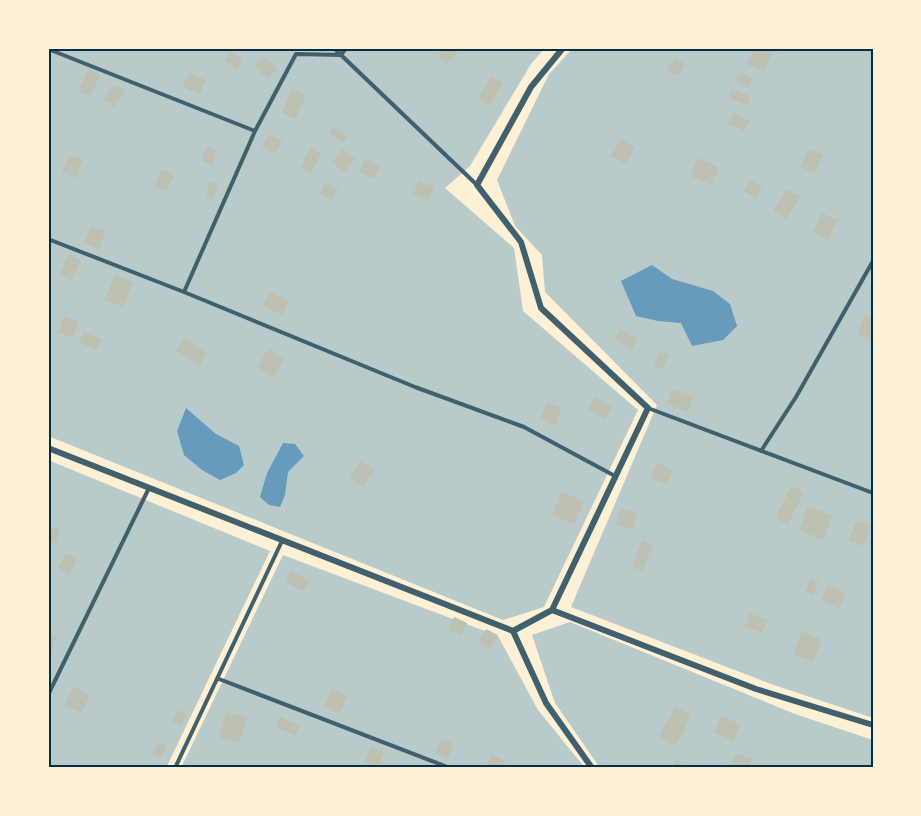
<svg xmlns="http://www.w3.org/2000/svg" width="921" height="816" font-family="'Noto Sans',sans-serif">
<rect width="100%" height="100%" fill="#fdf0d5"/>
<path fill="#b9caca" d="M48,48H545L531,64L470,166L445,188L514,248L523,311L638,410L544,607L503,620L48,436Z
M573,48H873V718L774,685L571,607L657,405L545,292L542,255L515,226L497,180L549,74Z
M48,460L270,551L166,768H48Z
M283,555L498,636L538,710L585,768H181Z
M570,622L795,714L873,740V768H600L555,703L532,635Z"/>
<path fill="#669bbc" d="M652,265L672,279L713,291L730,304L737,326L723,340L692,346L681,323L658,321L636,316L621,281Z
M186,408L216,434L239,446L244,465L236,473L220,480L202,470L184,455L177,431Z
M283,443L295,444L304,456L288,472L285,495L280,507L269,505L260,497L267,473Z"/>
<path fill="#bec0b2" d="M445,48H461L447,64L438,56Z
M755,48H767L773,51L763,71L747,64Z
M230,51L243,60L237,69L224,60Z
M263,56L277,69L268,79L254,66Z
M675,58L685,64L678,76L667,70Z
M88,70L100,75L90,96L78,91Z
M742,72L753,80L747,88L736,80Z
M189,73L206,80L200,94L183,87Z
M491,76L503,83L490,105L478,98Z
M114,84L125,91L115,107L104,100Z
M292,89L306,95L296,119L282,113Z
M732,89L750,96L747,105L729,98Z
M734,112L750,121L744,132L728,123Z
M334,126L347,137L342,143L329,132Z
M268,134L282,140L275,154L262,147Z
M621,139L635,147L625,164L611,156Z
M207,146L217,150L212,165L201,161Z
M311,147L321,153L311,173L300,168Z
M343,149L355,159L344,173L332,162Z
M809,149L823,155L814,173L800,167Z
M69,155L83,160L76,178L62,173Z
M366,158L381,166L374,179L359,172Z
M697,158L719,167L712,185L690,176Z
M162,169L174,175L166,192L154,187Z
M750,180L762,186L756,198L744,192Z
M419,181L434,187L428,201L413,194Z
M210,182L218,184L213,199L205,197Z
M326,182L338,188L332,201L320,194Z
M786,189L800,197L787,219L773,211Z
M822,213L838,220L828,240L813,232Z
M91,226L105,231L99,249L84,243Z
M69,254L81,260L72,281L59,275Z
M115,275L133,283L123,307L105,300Z
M271,291L289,301L282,315L263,305Z
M64,316L79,322L72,338L58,332Z
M865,316L873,319V341L857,334Z
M621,329L637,339L632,349L615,339Z
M84,332L101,339L97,350L79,343Z
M183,338L207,352L200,365L176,351Z
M269,348L285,358L274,377L257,367Z
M659,351L669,355L663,369L653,365Z
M672,389L694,396L688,412L667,404Z
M595,397L612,407L605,419L587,409Z
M547,402L562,408L555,426L540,419Z
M361,460L375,469L363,487L349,478Z
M657,463L673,470L667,485L650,478Z
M792,486L804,492L788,524L775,518Z
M561,492L584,501L575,524L552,515Z
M808,506L833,515L823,540L799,530Z
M620,508L637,512L633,529L616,525Z
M857,520L871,526L863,546L849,540Z
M48,526L60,530L56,543L48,541Z
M642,540L653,545L642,571L632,567Z
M66,553L77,559L69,575L58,569Z
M291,571L309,580L303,591L285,582Z
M810,578L818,581L813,595L805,592Z
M828,585L846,594L839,609L821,599Z
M750,613L767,620L762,633L745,627Z
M454,617L467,623L461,635L448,630Z
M486,629L498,635L490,649L479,642Z
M802,631L822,640L813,662L793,654Z
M48,633L57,636L52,650L48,648Z
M73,687L90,695L81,713L64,705Z
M332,689L348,696L339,714L324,707Z
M675,706L692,715L676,746L659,737Z
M177,710L187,714L182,726L172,721Z
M226,712L247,718L239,744L219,738Z
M721,716L740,724L734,741L714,733Z
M280,717L300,726L296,736L276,727Z
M442,738L454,744L448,759L435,753Z
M158,742L167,746L161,759L152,755Z
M371,747L384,752L379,767L365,762Z
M735,753L752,759L748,768H730Z
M492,754L506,761L502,768H486Z
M677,760L686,768H669Z"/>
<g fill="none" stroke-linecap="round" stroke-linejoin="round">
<path stroke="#3f606c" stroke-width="4" d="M334,48L340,54
M346,48L341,55L477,185
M48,49L255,131L296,54L341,55
M48,239L184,292L415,387L524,427L615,476
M184,292L255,131
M648,408L873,493
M761,451L796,397L873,261
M219,679L450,768
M48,695L149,488
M175,768L282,541"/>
<path stroke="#3f606c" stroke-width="6" d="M48,448L513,631L552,610L648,408L541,308L521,242L477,185L531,87L563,48
M552,610L756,689L873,725
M513,631L546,703L592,768"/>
</g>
<rect width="921" height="816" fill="none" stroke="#fdf0d5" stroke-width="99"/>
<rect x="50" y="50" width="822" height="716" fill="none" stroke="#003049" stroke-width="2"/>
</svg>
